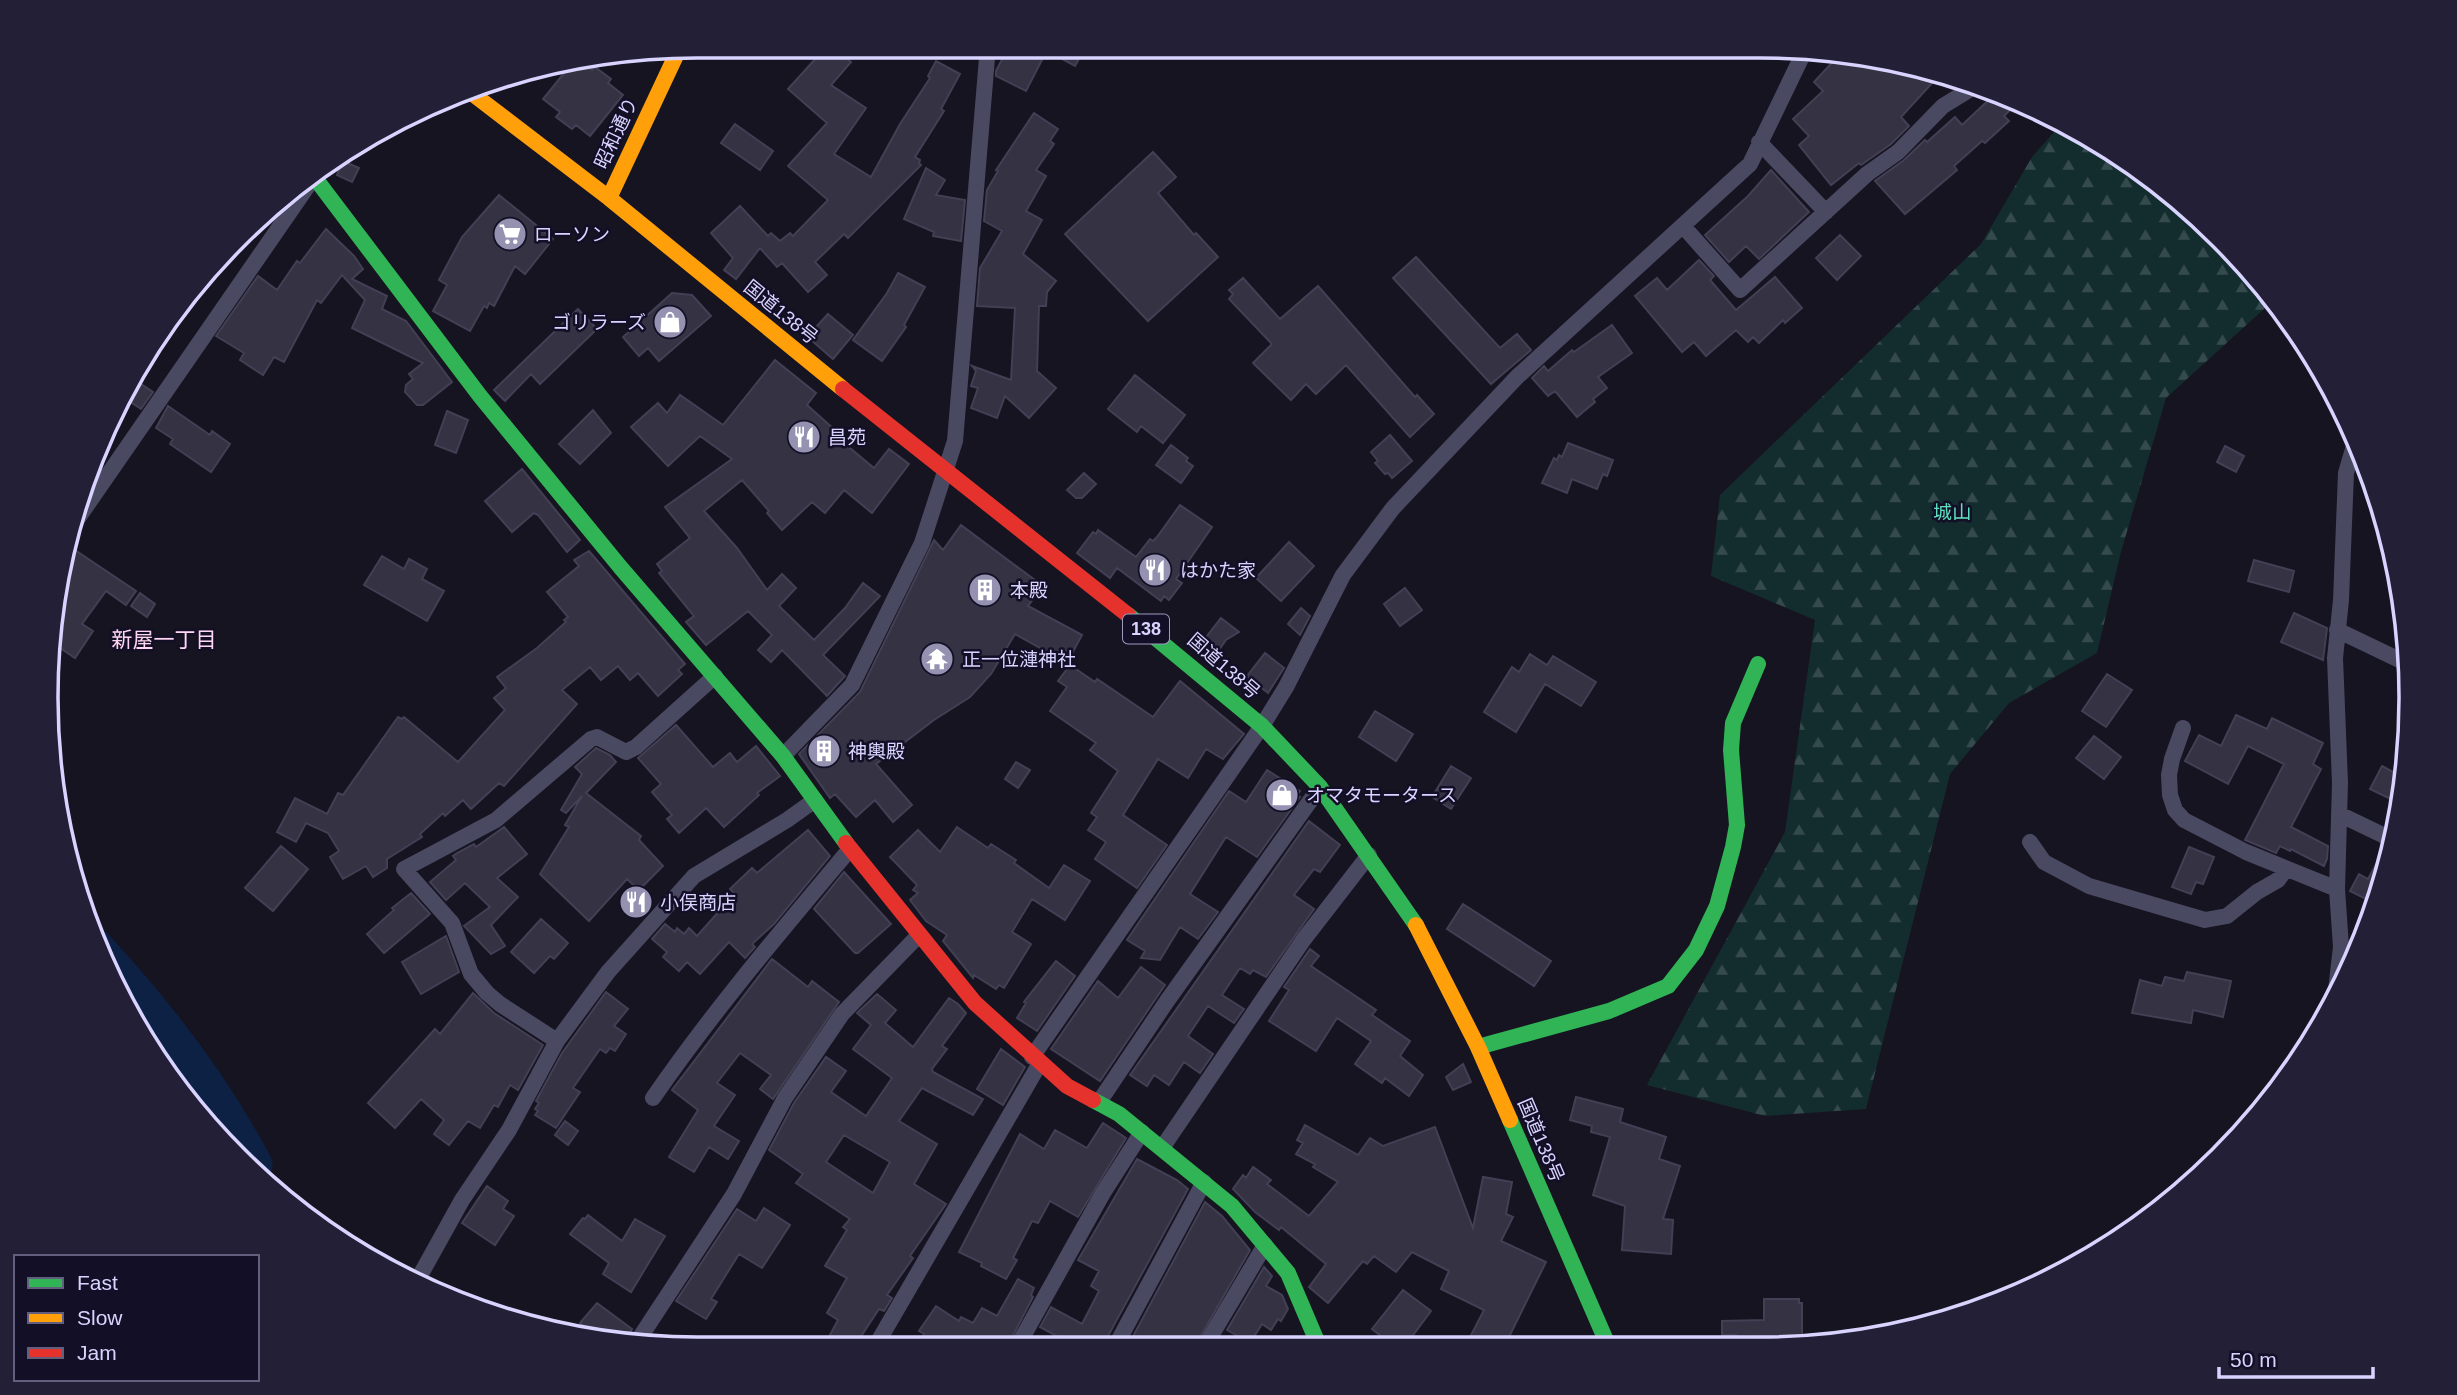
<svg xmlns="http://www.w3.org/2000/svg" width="2457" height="1395" font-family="Arial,'Noto Sans JP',sans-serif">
<defs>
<pattern id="forest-firs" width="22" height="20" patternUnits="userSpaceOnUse" patternTransform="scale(1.75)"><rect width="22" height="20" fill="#132c2d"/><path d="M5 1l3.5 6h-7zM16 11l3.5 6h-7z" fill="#354a4c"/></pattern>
</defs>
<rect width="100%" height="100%" fill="#161421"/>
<path fill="url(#forest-firs)" d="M2062,123L2086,133L2190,208L2275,299L2166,398L2121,552L2097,653L2009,703L1950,774L1866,1109L1765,1116L1647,1085L1785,832L1815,620L1711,576L1720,495L1981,244L2032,157Z"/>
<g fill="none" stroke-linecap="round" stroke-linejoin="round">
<path stroke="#0d2144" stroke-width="37" d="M95,947C157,1014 212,1085 254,1165"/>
</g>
<path fill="#343243" stroke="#433f54" stroke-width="2" fill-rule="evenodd" d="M827,46H833L851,62L831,85L866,108L834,154L871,177L900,124L930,78L928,76L936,61L960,74L941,109L944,111L915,157L920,160L919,163L921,165L848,238L844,234L815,262L827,275L808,292L782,263L777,267L760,248L736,279L724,270L733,258L711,233L740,206L768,236L771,233L780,241L790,233L793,236L828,200L788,166L827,123L788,89Z
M1009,46H1024L1044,56L1026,91L996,76V71Z
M1038,46H1086L1075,66Z
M1841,53L1921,67L1934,81L1901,117L1909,126L1891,144L1861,165L1859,163L1831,185L1799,145L1809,136L1793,119L1823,91L1814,82Z
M584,64L592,70L595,67L611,79L608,83L623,95L590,136L576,125L572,129L556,117L560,112L543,99L569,67Z
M1994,95L2016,104L2004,116L2009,121L1985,143L1982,141L1954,166L1957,170L1905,214L1875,181L1904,160L1925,140L1927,142L1955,117L1962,125Z
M1034,113L1058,129L1050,141L1054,144L1036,170L1046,176L1026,211L1042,220L1023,254L1056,281L1047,292L1046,306H1039L1037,371L1056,388L1029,418L1005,396L997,418L971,408L978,388L971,386L976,371L972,366L1011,380L1015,308L977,306L980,268L1002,231L984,221L987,190L998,171L996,170Z
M735,124L773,151L760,170L721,143Z
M1153,152L1176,177L1158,193L1194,235L1196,233L1218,257L1148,321L1065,234Z
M343,161L359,168L352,182L337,175Z
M926,168L945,180L936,195L965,200L961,241L933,236L934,232L904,219Z
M1771,170L1809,212L1759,259L1746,246L1729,262L1705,235L1748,196Z
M499,195L553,239L525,274L515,266L494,306L489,303L487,308L484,306L470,331L433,311L447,285L439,280L462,237Z
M326,229L354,256L363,269L352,279L387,296L382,309L406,321L452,382L423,405H417L405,392L406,385L413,379L409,374L423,363L352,328L365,300L342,275L321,303L317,300L284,362L274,357L263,375L240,360L244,353L216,336L258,276L277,290L297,261L300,263Z
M1840,235L1861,256L1837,280L1816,258Z
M1416,257L1500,348L1517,334L1531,350L1491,384L1393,278Z
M1699,260L1714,276L1710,280L1736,310L1775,277L1802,308L1785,323L1783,320L1759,343L1753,337L1748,342L1736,330L1706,356L1694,342L1682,352L1635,296L1657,278L1667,290Z
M898,273L925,287L904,325L906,327L882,361L853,340L887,293Z
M1243,278L1280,319L1318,286L1415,397L1417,395L1434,414L1410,437L1346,365L1316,394L1306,384L1291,400L1253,363L1272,344L1229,299L1233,294L1229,290Z
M672,293L692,295L711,316L659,361L648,348L639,356L623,337Z
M578,309L597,329L540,384L531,374L505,401L494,390Z
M828,314L853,335L833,359L811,340L819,331L815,328Z
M1612,325L1632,353L1598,377L1607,388L1593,399L1595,402L1577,417L1555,391L1548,396L1532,378L1544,366L1548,371L1572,350L1574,352Z
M775,360L816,393L807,405L835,430L832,433L874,468L889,449L909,464L872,513L844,490L825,513L812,502L782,530L767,513L769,511L742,480L704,511L737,548L767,590L782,574L796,588L779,606L814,640L845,608L863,583L880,596L823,655L845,676L827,696L782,650L771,662L758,650L772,635L748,611L706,645L686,622L694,616L659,573L662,571L657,564L690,538L665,507L732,459L700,436L668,466L631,427L658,403L667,413L680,395L723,425Z
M1135,375L1185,415L1163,443L1141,426L1137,432L1108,409Z
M135,380L153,392L141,409L126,399Z
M168,406L210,435L212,431L230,444L211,472L170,444L173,439L156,428Z
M593,410L611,433L580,464L559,444Z
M447,411L468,420L456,453L435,445Z
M1390,435L1412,461L1392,478L1388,473L1385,474L1375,463L1378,461L1371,452Z
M1568,443L1613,460L1607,476L1603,474L1597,489L1572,479L1567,493L1542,483L1554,458L1557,460L1559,455L1562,457Z
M1171,445L1188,458L1186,461L1193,466L1181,483L1156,465Z
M2225,446L2244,456L2236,472L2217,462Z
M522,469L580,540L567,552L538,515L534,513L512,532L485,501Z
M1084,473L1096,484L1082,498H1076L1067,490Z
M1180,505L1212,527L1176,579L1182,583L1169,600L1164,596L1161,601L1117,568L1110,578L1077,553L1093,532L1096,534L1098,530L1136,557L1150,539L1153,541L1157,537Z
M961,525L1043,586L1028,606L1082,635L1067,663L1015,634L991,674L970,697L934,720L876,764L912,805L893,822L875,800L856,817L835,794L830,798L799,754L860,692L934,540L943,550Z
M1289,542L1314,566L1281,601L1256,578Z
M66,544L136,591L126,605L106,591L82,624L93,631L75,658L56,645Z
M589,551L685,664L678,670L682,674L658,696L638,673L630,680L618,666L601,680L590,667L562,690L577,704L504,786L499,783L471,809L463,800L445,816L443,813L420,834L422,837L387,859V868L373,877L366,866L343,879L330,857L339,851L328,833L306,823L296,842L277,832L295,798L327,814L338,793L343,795L398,717L402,719L404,717L458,762L505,710L494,698L506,688L497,677L537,648L566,622L564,620L568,617L547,592L579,566L574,560Z
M382,556L404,569L409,559L427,569L422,579L444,591L427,621L364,585Z
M2254,560L2294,571L2289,592L2248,581Z
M1405,588L1422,610L1400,626L1384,604Z
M140,593L155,604L147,617L131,606Z
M1301,608L1310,616L1300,635L1288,624Z
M2294,613L2327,628L2323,660L2281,642Z
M1221,618L1239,632L1226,640L1214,657L1200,645Z
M1265,653L1284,668L1268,693L1247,676Z
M1530,654L1547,665L1553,656L1596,682L1581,706L1545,684L1516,732L1484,712L1512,667L1519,672Z
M1070,665L1095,682L1097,679L1153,717L1180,681L1244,734L1223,759L1206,749L1188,778L1158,759L1123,815L1167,845L1137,888L1095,859L1106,842L1088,830L1097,817L1091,813L1118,771L1090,750L1096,743L1050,711L1067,687L1058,681Z
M2107,674L2132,690L2106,727L2082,711Z
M1375,711L1413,734L1396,761L1359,737Z
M2236,715L2267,729L2272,718L2323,743L2313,764L2321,769L2291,827L2328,846L2327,859L2324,866L2291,849L2290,851L2280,846L2276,853L2245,840L2284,764L2248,746L2228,784L2185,761L2199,735L2221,746Z
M676,725L713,767L730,753L737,762L756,746L780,776L757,793L759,795L724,827L706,808L679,833L667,819L672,815L652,792L661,784L638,758Z
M2094,736L2121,757L2104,779L2076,758Z
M596,748L610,755L616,762L586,793L641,836L639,840L663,866L639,890L627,879L589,921L540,874L569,827L565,825L582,796L566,813L561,810L582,774L575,767Z
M1016,762L1030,770L1018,788L1005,779Z
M1451,766L1471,778L1451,809L1432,797Z
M2382,766L2406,779L2401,804L2370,789Z
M1267,770L1300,791L1297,796L1300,797L1257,857L1226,837L1190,894L1218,912L1198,939L1180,927L1160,960L1141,958L1145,951L1127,940L1137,925L1229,791L1246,802Z
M1309,821L1340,845L1320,872L1314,869L1294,895L1314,909L1266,977L1253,970L1250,974L1240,968L1222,995L1244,1009L1234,1023L1208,1006L1188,1036L1213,1054L1200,1073L1184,1062L1169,1085L1154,1075L1147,1086L1130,1075Z
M504,827L527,854L497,878L518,897L491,925L505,946L491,954L464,926L490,907L465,883L446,900L430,882L456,860L453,856L457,853L474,844L476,847Z
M957,827L988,848L991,844L1016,860L1014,863L1049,888L1064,865L1090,881L1065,920L1032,899L1012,932L1031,944L1004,988L999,985L996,989L974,975L973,978L943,941L947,935L926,921L910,900L918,893L913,890L917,885L890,857L918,830L940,852Z
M808,830L830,856L774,924L752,944L755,947L745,958L729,942L700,974L687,962L679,971L663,957L667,952L652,939L665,924L675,932L677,928L684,934L689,928L697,936L730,899L734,893L730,889L752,868L757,873Z
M281,846L308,869L273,911L245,888Z
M2189,847L2214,857L2203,884L2196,882L2191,894L2172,887Z
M2385,848L2390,850L2381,890L2374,903L2350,891L2359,874L2368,879Z
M844,872L891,924L858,953H855L814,909Z
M411,893L430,914L384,953L367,934L394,910L392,908Z
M1463,904L1551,961L1534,986L1447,929Z
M541,919L568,943L554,959L550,956L534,973L511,952Z
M446,936L459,972L421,994L402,962Z
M1310,949L1319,956L1311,966L1376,1010L1372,1015L1410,1041L1400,1056L1423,1075L1409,1096L1385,1078L1382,1083L1355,1064L1371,1041L1337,1018L1316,1051L1269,1021L1289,990L1284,987Z
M772,959L808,987L812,981L839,1002L773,1099L760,1089L771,1075L740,1053L717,1083L735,1095L714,1126L739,1141L728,1159L709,1147L694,1172L669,1157L698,1110L672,1090Z
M1056,961L1075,976L1037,1031L1017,1018L1026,1003L1024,1002Z
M1141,967L1165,985L1100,1081L1051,1049L1098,981L1118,998Z
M2187,972L2231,981L2223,1017L2193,1010L2191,1023L2132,1013L2140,980L2162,986L2165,977L2184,981Z
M606,992L628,1009L614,1026L626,1034L615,1051L610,1048L606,1053L600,1049L573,1088L580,1092L556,1128L535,1115L538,1111L535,1109L539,1103L536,1101L562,1053Z
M473,993L494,1013L543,1045L518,1090L510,1085L498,1107L494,1105L480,1128L468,1121L449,1145L434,1134L444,1120L421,1099L395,1128L368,1103L435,1029L440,1034Z
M877,994L896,1010L885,1023L913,1047L949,998L958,1004L966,1013L942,1046L947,1049L932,1069L933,1072L983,1099L973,1115L922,1088L899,1121L937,1144L914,1184L946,1204L910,1256L913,1258L887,1295L892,1298L884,1311L879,1309L854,1347L823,1348L838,1320L827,1313L847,1278L825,1266L847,1230L843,1227L850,1219L796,1183L803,1174L769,1150L794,1103L826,1057L846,1071L831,1092L866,1116L892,1078L853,1049L871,1025L857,1013ZM844,1135L890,1162L873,1193L826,1162Z
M1001,1049L1025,1067L1003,1105L977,1089Z
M1463,1064L1471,1082L1453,1090L1446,1077Z
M1576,1097L1623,1109L1620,1122L1666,1137L1659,1159L1680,1166L1663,1219L1673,1220L1671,1254L1622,1250L1625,1206L1593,1195L1610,1137L1591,1132L1592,1126L1570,1120Z
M565,1121L578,1131L568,1145L555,1135Z
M1103,1123L1126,1138L1078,1217L1050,1201L1038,1223L1032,1221L1013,1258L1017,1260L1006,1279L981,1266L982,1263L959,1252L1020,1134L1044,1149L1055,1130L1087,1148Z
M1305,1125L1358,1155L1370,1138L1383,1146L1435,1127L1473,1228L1483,1177L1512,1182L1506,1214L1513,1217L1501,1241L1546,1262L1505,1345H1466L1484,1310L1441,1289L1449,1271L1412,1252L1396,1272L1374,1256L1367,1264L1363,1261L1328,1303L1309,1287L1326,1264L1281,1227L1279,1230L1255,1212L1233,1189L1243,1175L1246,1178L1253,1167L1271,1180L1267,1184L1309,1216L1338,1182L1313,1167L1315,1164L1296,1154L1303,1143L1297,1140Z
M1137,1159L1177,1180L1188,1189L1102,1347H1096L1083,1340L1080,1347H1077L1040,1327L1051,1307L1082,1324L1099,1291L1091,1286L1099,1271L1078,1260Z
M487,1186L508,1201L503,1209L514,1216L495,1245L462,1223Z
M1205,1202L1222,1216L1250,1250L1195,1346H1139L1130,1342Z
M764,1208L790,1225L762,1268L739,1254L711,1299L717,1302L706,1319L676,1301L737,1209L756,1221Z
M588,1215L622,1241L635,1219L665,1236L631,1292L603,1274L609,1263L570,1234L583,1218L585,1219Z
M1264,1267L1272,1276L1266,1286L1282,1295L1288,1309L1281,1321L1278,1319L1271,1330L1262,1324L1250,1343L1227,1330Z
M1018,1279L1034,1288L1031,1295L1033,1297L1007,1347H932L920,1340L924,1334L919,1331L936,1306L959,1321L961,1317L973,1323L982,1308L997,1316Z
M1403,1290L1431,1311L1405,1346H1394L1372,1329Z
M1764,1299H1799V1303H1802V1336H1759V1344H1737L1736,1335H1722V1321L1764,1320Z
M597,1303L632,1329L625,1343L583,1336L588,1330L580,1323Z"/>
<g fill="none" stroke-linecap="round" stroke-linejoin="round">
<path stroke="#4a4962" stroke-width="16" d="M1759,142L1826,212
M1683,226L1740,290L1867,174L1898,152L1943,106L1974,87
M67,534L314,177
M2337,630L2410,665
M2183,728L2172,759L2169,775L2170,795L2175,810L2184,820L2246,852L2337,889
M783,756L852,685L922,543L955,441L988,46
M2339,814L2393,840
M2030,842L2044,862L2089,886L2205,920L2227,916L2257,892L2278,880L2286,869
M2335,999L2341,947L2337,889L2340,783L2335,658L2341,600L2346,473L2356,439
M557,1041L500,1004L487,993L471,974L452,923L404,869L496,820L591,739L597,737L626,752L636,747L715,676
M1032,1057L1262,726L1286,687L1343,575L1393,508L1517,377L1750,164L1806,48
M653,1098C713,1011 782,930 850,849
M1099,1102L1167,1001L1320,787
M1162,1148L1304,939L1369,855
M417,1281L462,1200L509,1130L557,1041L608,972L694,876L787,820L815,800
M635,1345L734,1194L785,1098L842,1014L919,935
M1205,1346L1265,1245
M875,1347L1040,1063
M1017,1347L1103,1193L1142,1132
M1115,1347L1204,1182"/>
<path stroke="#30b455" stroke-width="16" d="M312,174L480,396L621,568L783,756L846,843
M1128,615L1262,726L1320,787L1416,925
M1478,1047L1609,1011L1668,986L1696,950L1717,906L1733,847L1737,825L1731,750L1733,723L1758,664
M1093,1100L1119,1114L1232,1206L1288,1273L1319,1346
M1510,1120L1608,1345"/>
<path stroke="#ff9f0a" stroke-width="16" d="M469,91L609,198L843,389
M609,198L679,49
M1416,925L1478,1047L1510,1120"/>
<path stroke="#e5322d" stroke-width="16" d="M843,389L1128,615
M846,843L975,1003L1067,1086L1093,1100"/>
</g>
<defs>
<symbol id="supermarket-disc" viewBox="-11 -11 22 22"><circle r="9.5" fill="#9591b1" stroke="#130f26"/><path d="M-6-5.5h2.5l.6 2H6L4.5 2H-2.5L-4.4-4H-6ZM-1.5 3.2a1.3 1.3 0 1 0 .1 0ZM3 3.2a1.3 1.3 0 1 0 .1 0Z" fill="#fff"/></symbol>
<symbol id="shop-disc" viewBox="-11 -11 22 22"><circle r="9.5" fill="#9591b1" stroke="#130f26"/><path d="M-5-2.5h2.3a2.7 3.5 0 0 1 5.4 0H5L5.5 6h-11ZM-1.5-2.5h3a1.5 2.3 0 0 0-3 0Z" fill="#fff"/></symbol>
<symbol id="restaurant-disc" viewBox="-11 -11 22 22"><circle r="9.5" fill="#9591b1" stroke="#130f26"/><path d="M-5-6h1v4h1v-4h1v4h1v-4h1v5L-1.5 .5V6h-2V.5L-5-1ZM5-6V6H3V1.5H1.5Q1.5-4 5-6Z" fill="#fff"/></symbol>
<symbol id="building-disc" viewBox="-11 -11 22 22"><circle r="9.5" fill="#9591b1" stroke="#130f26"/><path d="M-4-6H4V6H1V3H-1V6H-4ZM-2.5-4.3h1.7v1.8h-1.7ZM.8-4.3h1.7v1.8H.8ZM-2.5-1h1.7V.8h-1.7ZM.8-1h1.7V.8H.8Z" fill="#fff"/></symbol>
<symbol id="temple-disc" viewBox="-11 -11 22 22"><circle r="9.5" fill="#9591b1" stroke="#130f26"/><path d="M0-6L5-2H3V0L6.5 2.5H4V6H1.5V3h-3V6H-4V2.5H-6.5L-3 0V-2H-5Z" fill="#fff"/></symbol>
</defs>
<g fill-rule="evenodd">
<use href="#supermarket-disc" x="491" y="215" width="38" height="38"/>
<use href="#shop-disc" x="651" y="303" width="38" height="38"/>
<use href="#restaurant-disc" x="785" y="418" width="38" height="38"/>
<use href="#restaurant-disc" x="1136" y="551" width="38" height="38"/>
<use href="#building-disc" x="966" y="571" width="38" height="38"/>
<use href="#temple-disc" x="918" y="640" width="38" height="38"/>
<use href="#building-disc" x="805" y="732" width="38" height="38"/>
<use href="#shop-disc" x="1263" y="776" width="38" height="38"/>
<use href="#restaurant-disc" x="617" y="883" width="38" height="38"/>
</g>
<g text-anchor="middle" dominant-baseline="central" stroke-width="5" stroke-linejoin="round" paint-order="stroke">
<rect fill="#130f26" stroke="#9e99be" stroke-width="2" x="1123" y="614.5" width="46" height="29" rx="5"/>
<g font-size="18" font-weight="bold" fill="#d9d4ff">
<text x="1146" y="629">138</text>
</g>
<g font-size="19" fill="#d9d4ff" stroke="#130f26">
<text transform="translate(616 133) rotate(-65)">昭和通り</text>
<text transform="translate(781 312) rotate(39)">国道138号</text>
<text transform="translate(1224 666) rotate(41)">国道138号</text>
<text transform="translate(1541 1140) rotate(67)">国道138号</text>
</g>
<g font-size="19" fill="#d9d4ff" stroke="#130f26" text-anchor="start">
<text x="534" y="234">ローソン</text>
<text x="646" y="322" text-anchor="end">ゴリラーズ</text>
<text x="828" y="437">昌苑</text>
<text x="1180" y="570">はかた家</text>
<text x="1010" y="590">本殿</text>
<text x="962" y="659">正一位漣神社</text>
<text x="848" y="751">神輿殿</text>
<text x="1306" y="795">オマタモータース</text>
<text x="660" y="902">小俣商店</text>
</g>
<g font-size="19" fill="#5fe0c0" stroke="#130f26">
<text x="1952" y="512">城山</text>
</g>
<g font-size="21" fill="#ffd6f0" stroke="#130f26">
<text x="164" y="639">新屋一丁目</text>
</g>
</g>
<path d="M0 0H2457V1395H0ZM697 58H1760A639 639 0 0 1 2399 697V698A639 639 0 0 1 1760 1337H697A639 639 0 0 1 58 698V697A639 639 0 0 1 697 58Z" fill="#231f37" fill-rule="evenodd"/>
<path fill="none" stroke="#d9d4ff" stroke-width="3.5" d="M697 58H1760A639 639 0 0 1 2399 697V698A639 639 0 0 1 1760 1337H697A639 639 0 0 1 58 698V697A639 639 0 0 1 697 58Z"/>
<rect x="14" y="1255" width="245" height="126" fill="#130f26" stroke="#625e7d" stroke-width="2"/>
<rect x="28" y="1278" width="35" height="10" fill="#30b455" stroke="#625e7d" stroke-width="2"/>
<text x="77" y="1290" font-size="21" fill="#d9d4ff">Fast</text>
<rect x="28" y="1313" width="35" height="10" fill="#ff9f0a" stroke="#625e7d" stroke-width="2"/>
<text x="77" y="1325" font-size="21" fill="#d9d4ff">Slow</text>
<rect x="28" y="1348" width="35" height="10" fill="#e5322d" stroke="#625e7d" stroke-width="2"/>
<text x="77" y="1360" font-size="21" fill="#d9d4ff">Jam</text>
<path d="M2219 1367v10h154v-10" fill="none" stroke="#d9d4ff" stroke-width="3.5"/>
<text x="2230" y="1367" font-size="21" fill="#d9d4ff" stroke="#130f26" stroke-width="5" paint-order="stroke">50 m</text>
</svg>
